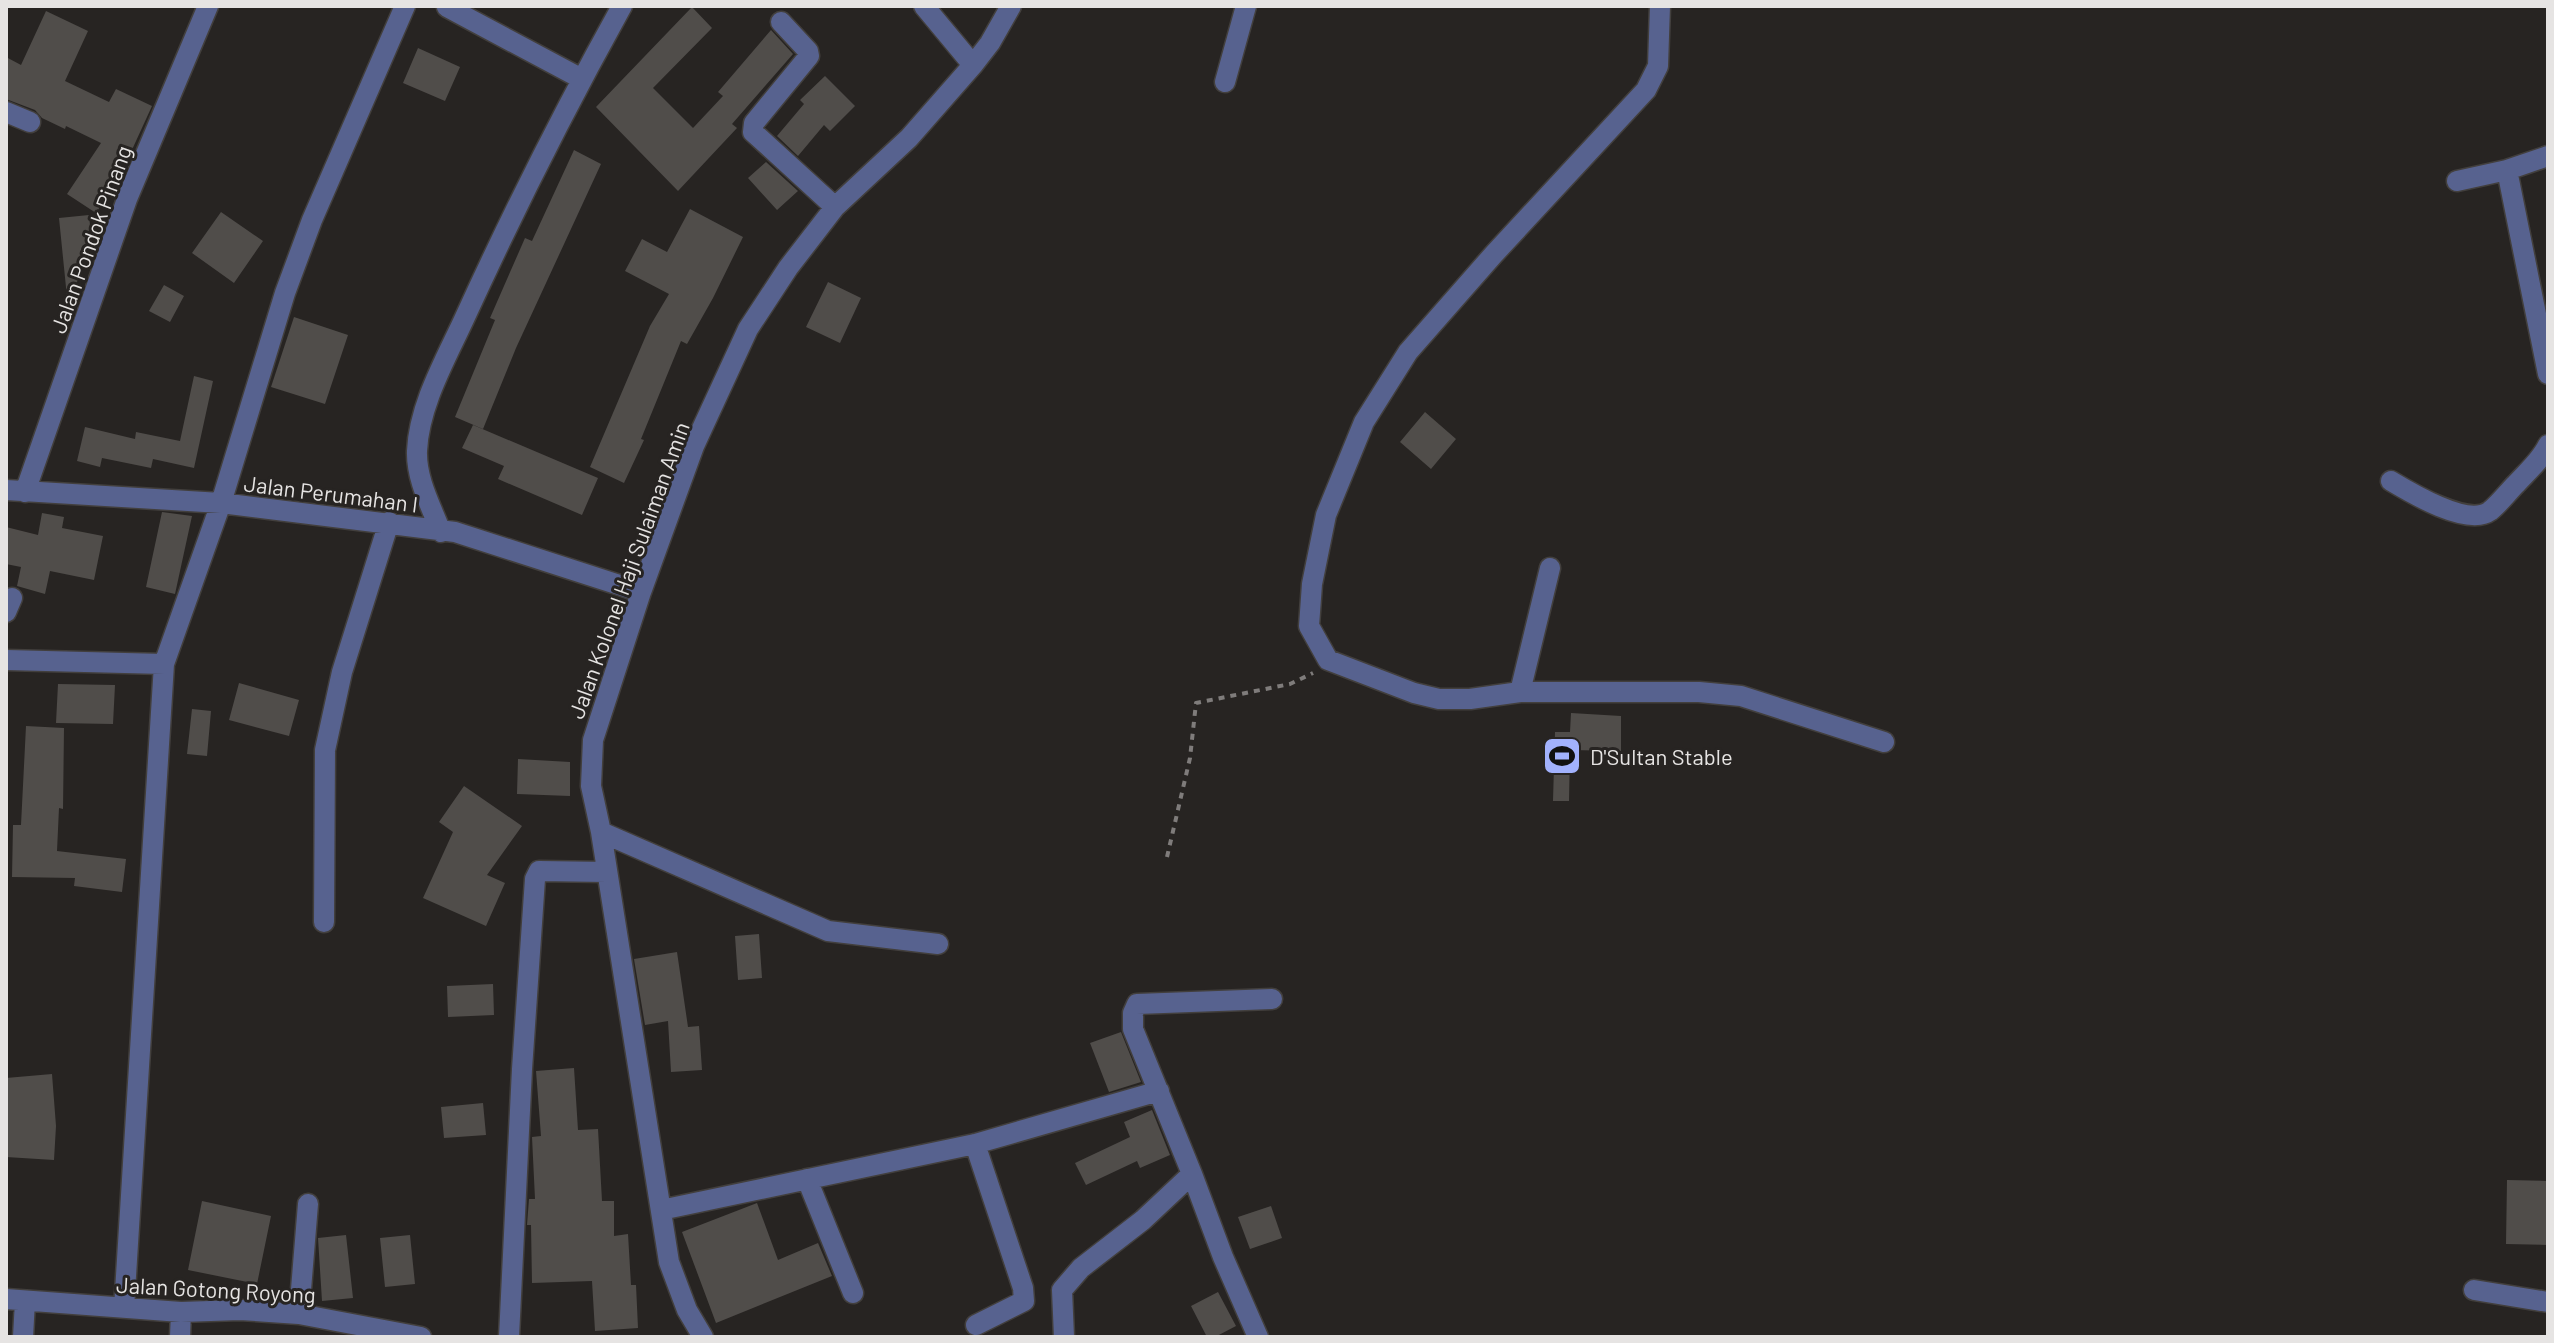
<svg xmlns="http://www.w3.org/2000/svg" width="2554" height="1343" font-family="Barlow,sans-serif">
<rect width="100%" height="100%" fill="#272422"/>
<path fill="#504d4a" d="M692,7L712,28L653,88L693,128L723,96L718,92L771,30L793,54L732,124L737,128L678,191L596,107Z
M46,11L88,31L65,81L109,102L116,89L152,106L120,176L96,213L67,194L101,143L66,126L65,129L42,118L35,110L6,99V57L21,65Z
M418,48L460,67L445,101L403,83Z
M825,76L855,106L830,131L824,125L798,156L777,136L804,104L800,100Z
M574,150L601,164L516,348L483,429L455,417L495,320L490,318L525,238L532,241Z
M766,162L798,191L777,210L748,178Z
M690,209L743,237L713,298L687,344L681,341L641,439L644,440L624,483L590,467L650,326L669,294L625,271L642,239L667,252Z
M221,212L263,241L234,283L192,253Z
M89,215L93,256L86,257L68,307L59,218Z
M828,282L861,298L840,343L806,327Z
M164,285L184,296L170,322L149,311Z
M294,317L348,335L325,404L271,387Z
M194,376L213,381L194,468L153,459L151,468L102,458L100,467L77,461L85,427L135,439L136,432L180,441Z
M1425,412L1456,439L1431,469L1400,442Z
M473,425L598,478L582,515L498,479L504,466L462,448Z
M162,512L192,516L175,594L146,587Z
M42,513L64,517L62,528L103,536L94,580L50,571L45,594L17,586L21,567L6,564V527L38,535Z
M239,683L299,700L289,736L229,720Z
M58,684L115,685L113,724L56,723Z
M192,709L211,711L207,756L187,754Z
M1571,713L1621,716V751L1570,750L1569,801H1553L1555,732H1570Z
M26,726L64,728L63,809L59,808L57,851L126,859L122,892L74,886L75,878L12,877L13,825H21Z
M518,759L570,762V796L517,794Z
M464,786L522,826L487,875L505,883L486,926L423,898L453,832L439,822Z
M759,934L762,978L738,980L735,936Z
M677,952L688,1027L699,1026L702,1070L671,1072L668,1021L645,1025L634,959Z
M493,984L494,1015L448,1017L447,986Z
M1121,1032L1141,1082L1109,1092L1090,1043Z
M574,1068L578,1130L598,1129L602,1201H614V1236L628,1234L631,1285H636L638,1328L595,1331L592,1281L532,1283L531,1225H527L529,1199H535L532,1137L541,1136L536,1071Z
M52,1074L56,1126L54,1160L6,1157V1078Z
M483,1103L486,1135L444,1138L441,1107Z
M1152,1110L1170,1155L1140,1168L1137,1161L1086,1185L1075,1163L1130,1137L1124,1122Z
M2507,1180L2548,1181V1245L2506,1244Z
M202,1201L271,1216L257,1284L188,1270Z
M757,1203L778,1260L818,1243L832,1276L716,1323L682,1232Z
M1271,1206L1282,1238L1250,1249L1238,1217Z
M346,1235L353,1298L322,1301L318,1238Z
M410,1235L415,1284L385,1287L380,1238Z
M1218,1292L1236,1326L1215,1337H1207L1191,1306Z"/>
<g fill="none" stroke-linecap="round" stroke-linejoin="round">
<defs>
<path id="minor" d="M924,6L973,65
M447,7L582,79
M781,22L808,51L809,56L754,123L753,132L835,207
M1225,82L1246,6
M6,112L30,122
M2507,170L2548,374
M2457,181L2507,170L2548,156
M2391,481C2411,493 2468,527 2490,511C2499,504 2508,492 2516,484C2527,472 2541,460 2548,445
M6,490L221,503L455,532L641,592
M25,492L127,199L208,6
M441,532C431,506 416,479 417,451C419,404 447,357 466,315C514,210 566,107 622,6
M1550,568L1520,692L1470,699H1439L1414,693L1328,660L1309,626L1312,584L1326,515L1364,422L1408,352L1494,254L1646,90L1658,66L1660,6
M6,612L12,598
M6,660L164,664
M1520,692H1699L1741,696L1884,742
M601,832L828,931L938,944
M324,922L325,750L342,672L389,522
M975,1144L1023,1288L1024,1301L976,1325
M1192,1174L1223,1257L1258,1337
M807,1179L853,1293
M661,1210L975,1144L1159,1091
M2474,1290L2548,1302
M6,1299L181,1312L240,1310L299,1314L421,1337
M124,1308L164,664L221,503L285,293L312,220L405,6
M299,1314L308,1204
M23,1337L25,1301
M180,1337L181,1312
M509,1337L522,1069L535,879L539,871L607,872
M703,1337L687,1310L669,1262L601,832L591,786L593,740L641,592L694,446L748,329L788,268L835,207L909,138L973,65L990,43L1011,6
M1064,1337L1062,1290L1081,1268L1143,1220L1192,1174L1133,1029V1013L1137,1004L1272,999"/>
</defs>
<use href="#minor" stroke="#423f3d" stroke-width="23"/>
<path stroke="#7f7c7b" stroke-width="4" stroke-dasharray="6 6" stroke-linecap="butt" d="M1167,857L1190,758L1196,703L1290,684L1313,673"/>
<use href="#minor" stroke="#57628f" stroke-width="20"/>
</g>
<defs>
<symbol id="stadium-square" viewBox="-11 -11 22 22"><rect x="-9" y="-9" width="18" height="18" rx="4" fill="#a2b2fd" stroke="#272422"/><path d="M0-5a6.5 5 0 1 0 0 10a6.5 5 0 1 0 0-10ZM-3.5-1.8h7v3.6h-7Z" fill="#111"/></symbol>
</defs>
<g fill-rule="evenodd">
<use href="#stadium-square" x="1540" y="734" width="44" height="44"/>
</g>
<g text-anchor="middle" dominant-baseline="central" stroke-width="6" stroke-linejoin="round" paint-order="stroke">
<g font-size="22" fill="#e6e4e3" stroke="#272422">
<text transform="translate(90 239) rotate(-70)">Jalan Pondok Pinang</text>
<text transform="translate(331 493) rotate(7)">Jalan Perumahan I</text>
<text transform="translate(628 570) rotate(-70)">Jalan Kolonel Haji Sulaiman Amin</text>
<text transform="translate(216 1289) rotate(3)">Jalan Gotong Royong</text>
</g>
<g font-size="22" fill="#e6e4e3" stroke="#272422" text-anchor="start">
<text x="1590" y="756">D'Sultan Stable</text>
</g>
</g>
<rect width="2554" height="1343" fill="none" stroke="#e6e4e3" stroke-width="16"/>
</svg>
